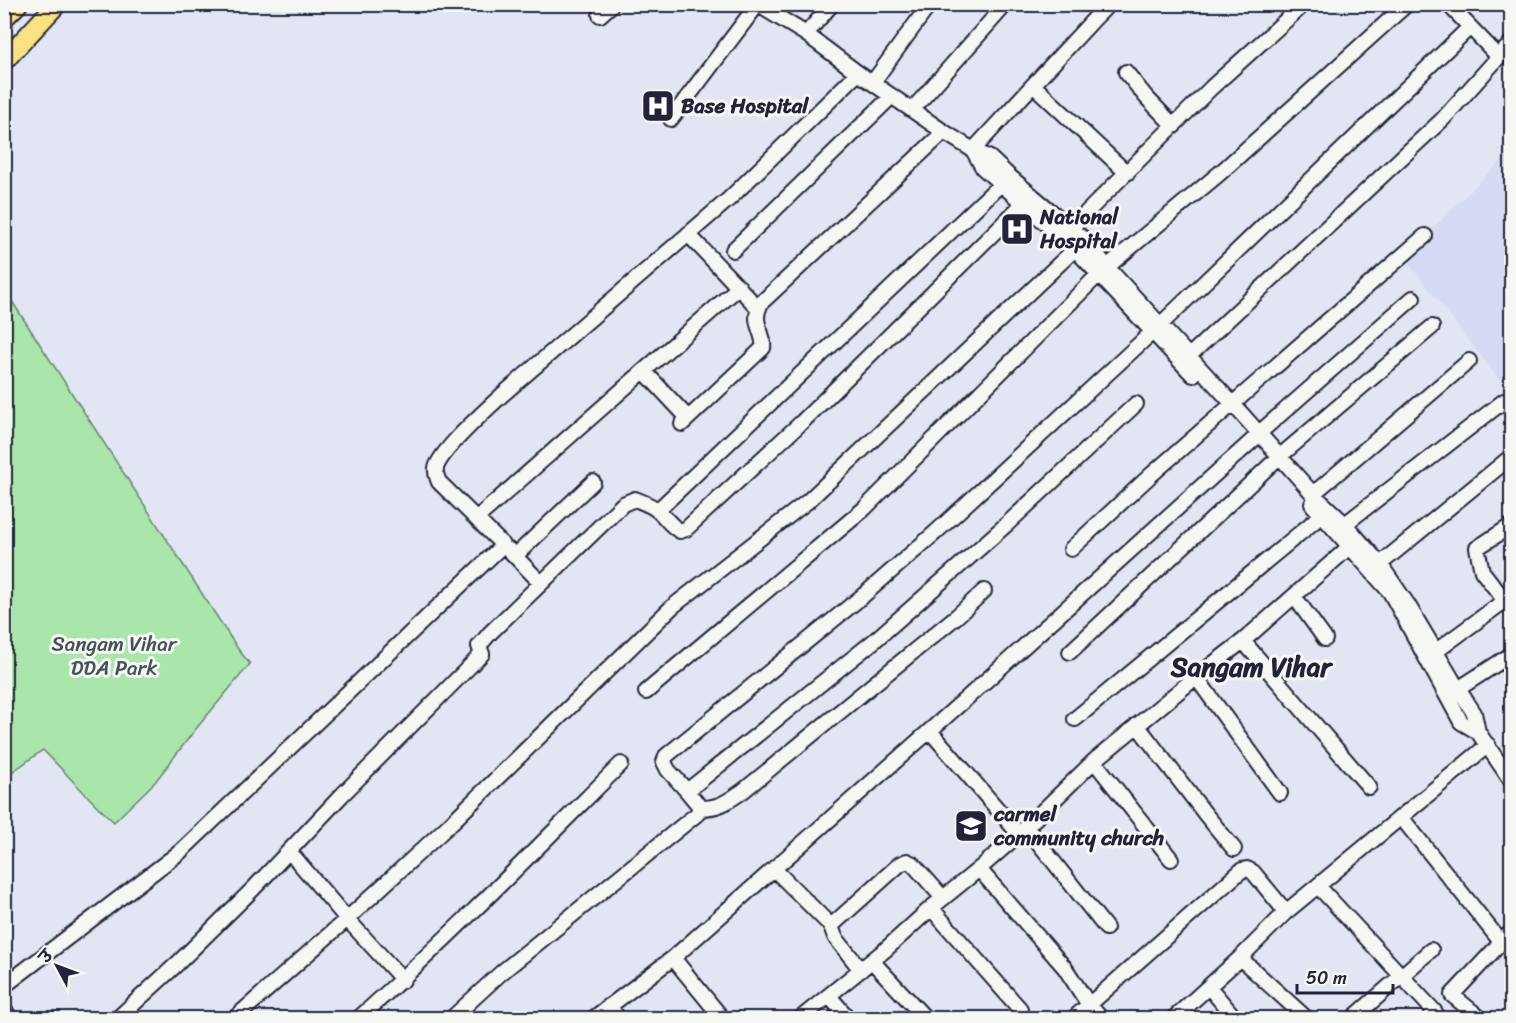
<svg xmlns="http://www.w3.org/2000/svg" width="1516" height="1023" font-family="Sriracha,'Playpen Sans Deva',sans-serif">
<rect width="100%" height="100%" fill="#e2e6f2"/>
<filter id="ink" filterUnits="userSpaceOnUse"><feTurbulence type="fractalNoise" baseFrequency=".0167" numOctaves="2"/><feDisplacementMap in="SourceGraphic" scale="12" xChannelSelector="R" yChannelSelector="G"/><feConvolveMatrix kernelMatrix="1 2 1 2 8 2 1 2 1" color-interpolation-filters="sRGB"/></filter>
<g filter="url(#ink)">
<path fill="#d4dbf2" d="M1511,151V395L1404,257Z"/>
<path fill="#aae5ab" stroke="#668473" stroke-width="1.5" d="M4,289L238,649L250,664L195,730L155,782L114,822L96,805L43,750L5,777Z"/>
<g fill="none" stroke-linecap="round" stroke-linejoin="round">
<defs>
<path id="minor" d="M757,4L806,34L858,73L944,132L973,150L990,158L1009,176L1085,240L1107,267L1232,403L1313,494L1345,524L1380,564L1408,605L1458,689L1474,713L1478,732
M1448,4L1498,56
M600,15L612,4
M806,34L832,4
M1126,72L1146,97L1174,126
M873,82L930,4
M1033,85L1127,173
M912,110L1006,4
M671,119L757,5
M973,150L983,168L1075,249L1193,375
M973,150L1095,18L1109,4
M1070,229L1212,87L1304,4
M688,234L758,308
M733,250L892,96
M1107,267L1220,173L1407,4
M1189,356L1443,119L1512,42
M644,371L688,418
M682,424L763,348C765,337 757,328 757,318C757,312 759,307 761,303L944,132
M1258,434L1413,298
M1313,494L1469,361
M1312,504L1390,592L1461,722L1478,732L1512,782
M658,510L1006,179
M477,518L739,287
M1345,524L1504,401
M1071,549L1151,475L1425,236
M509,550L541,583
M515,556L593,482
M1380,564L1512,456
M1294,596L1325,639
M1505,601L1482,571L1477,548L1512,525
M1243,641L1369,787
M1070,652L1279,457L1432,327
M1435,652L1511,596
M1196,677L1280,793
M1458,689L1512,654
M646,692L864,509L1098,275
M1075,719L1328,510
M1137,725L1206,815L1234,849
M930,731L1019,834
M1094,761L1171,859
M687,791L668,770L664,762L666,756L865,594L936,532L1160,325L1470,27
M701,808C720,808 728,801 743,791L957,616L984,591
M1401,817L1501,942
M1026,827L1106,928
M289,851L347,919L403,980
M774,869L831,926
M979,869L1065,968L1089,1005L1101,1018
M1318,886L1435,1012L1430,1018
M931,908L1020,1009
M673,958L722,1018
M1240,958L1306,1018
M872,961L925,1018
M861,970L835,937L831,926L900,864L907,861L913,864L943,898
M4,986L180,852L503,545L439,482C437,477 435,474 436,468C441,450 487,409 502,395L729,199L858,73
M1209,987L1235,1018
M829,996L848,1018
M609,1006L618,1018
M4,1009L10,1018
M118,1018L177,964L253,889L342,795L482,654L479,646L490,633L623,504L635,499C642,502 651,505 657,510C666,517 670,526 680,531L686,529L802,422L1032,195
M235,1018L347,919L448,826L672,607L808,501L1075,249
M359,1018C450,937 535,850 621,764
M452,1018L502,972L697,814L701,808L687,791L874,641L1007,524L1136,404
M594,1018L673,958L969,696L1254,439
M801,1018L885,950L931,908L979,869L1019,834L1094,761L1196,677L1243,641L1356,541
M1074,1018L1242,870L1247,869L1253,872L1286,912
M1174,1018L1240,958L1286,912L1488,745
M1353,1018L1431,950
M1480,1018L1452,995L1512,931"/>
<path id="major" d="M4,18L18,4
M4,61L57,4"/>
</defs>
<use href="#minor" stroke="#22223b" stroke-width="18"/>
<use href="#major" stroke="#22223b" stroke-width="22"/>
<use href="#minor" stroke="#f6f6f2" stroke-width="14"/>
<use href="#major" stroke="#f8e281" stroke-width="18"/>
</g>
</g>
<defs>
<symbol id="hospital-square" viewBox="-11 -11 22 22"><rect x="-9" y="-9" width="18" height="18" rx="4" fill="#22223b" stroke="#f6f6f2"/><path d="M-5-5h3v3.5h4V-5h3V5h-3V1.5h-4V5h-3Z" fill="#fff"/></symbol>
<symbol id="school-square" viewBox="-11 -11 22 22"><rect x="-9" y="-9" width="18" height="18" rx="4" fill="#22223b" stroke="#f6f6f2"/><path d="M0-5L7-2L0 1L-7-2ZM-4 1L0 2.5L4 1V4Q0 6-4 4Z" fill="#fff"/></symbol>
</defs>
<g fill-rule="evenodd">
<use href="#hospital-square" x="639" y="87" width="38" height="38"/>
<use href="#hospital-square" x="998" y="210" width="38" height="38"/>
<use href="#school-square" x="952" y="807" width="38" height="38"/>
</g>
<g text-anchor="middle" dominant-baseline="central" stroke-width="6" stroke-linejoin="round" paint-order="stroke">
<g font-size="21" font-weight="bold" fill="#22223b" stroke="#f6f6f2" text-anchor="start">
<text x="681" y="106">Base Hospital</text>
<text x="1040" y="217">National<tspan x="1040" dy="24">Hospital</tspan></text>
<text x="994" y="814">carmel<tspan x="994" dy="24">community church</tspan></text>
</g>
<g font-size="21" fill="#445357" stroke="#f6f6f2">
<text x="114" y="644">Sangam Vihar<tspan x="114" dy="24">DDA Park</tspan></text>
</g>
<g font-size="27" font-weight="bold" fill="#22223b" stroke="#f6f6f2">
<text x="1251" y="667">Sangam Vihar</text>
</g>
</g>
<rect width="1516" height="1023" fill="none" stroke="#f6f6f2" stroke-width="24"/>
<rect x="12" y="12" width="1492" height="999" fill="none" stroke="#22223b" stroke-width="2" filter="url(#ink)"/>
<g transform="translate(57 966) rotate(311)" stroke="#f6f6f2" stroke-width="4.5" paint-order="stroke">
<path d="M0-4.5L10 22L0 15L-10 22Z" fill="#22223b"/>
<text y="-9" font-size="16" font-weight="bold" text-anchor="middle" fill="#22223b">उ</text>
</g>
<path d="M1297 984v9h96v-9" fill="none" stroke="#22223b" stroke-width="3"/>
<text x="1306" y="984" font-size="18" fill="#22223b" stroke="#f6f6f2" stroke-width="4.5" paint-order="stroke">50 m</text>
</svg>
